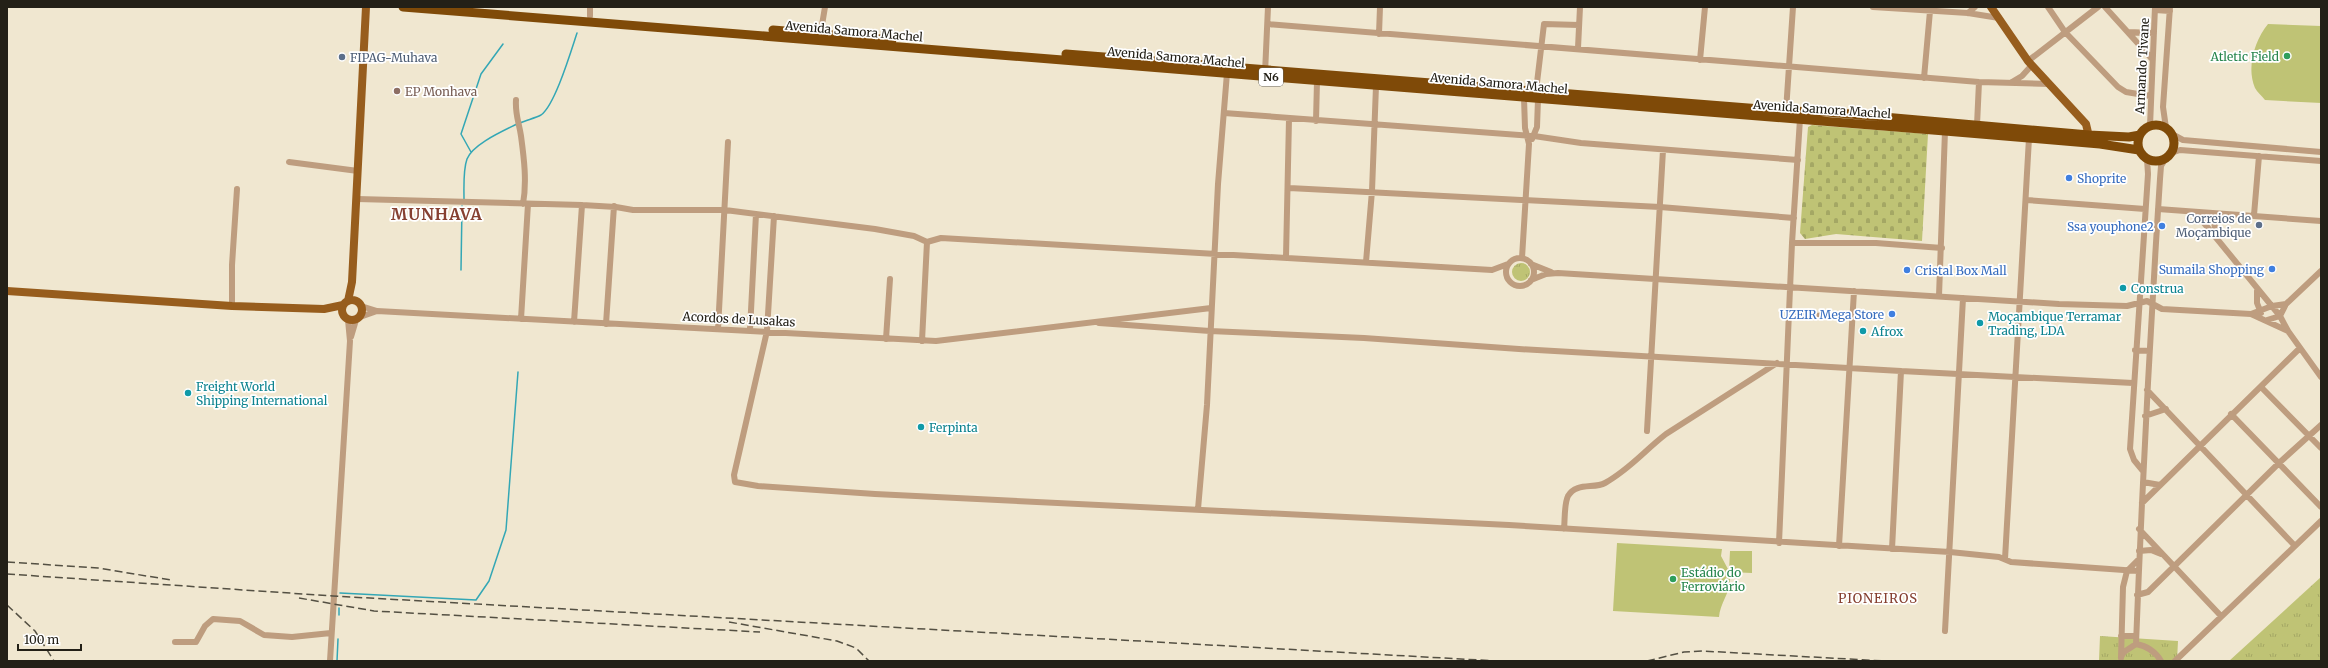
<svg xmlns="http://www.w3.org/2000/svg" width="2328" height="668" font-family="Merriweather,serif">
<defs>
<pattern id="cemetery-stones" width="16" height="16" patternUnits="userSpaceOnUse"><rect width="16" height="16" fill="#bfc375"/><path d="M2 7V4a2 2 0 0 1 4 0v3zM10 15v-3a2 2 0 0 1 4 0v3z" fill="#a4a764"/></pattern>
<pattern id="park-tufts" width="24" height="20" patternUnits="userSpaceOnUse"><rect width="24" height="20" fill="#bfc375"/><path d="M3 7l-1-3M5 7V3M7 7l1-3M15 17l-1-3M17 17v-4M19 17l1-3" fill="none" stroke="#a4a764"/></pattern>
</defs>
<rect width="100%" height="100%" fill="#f0e7d0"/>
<path fill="#bfc375" d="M2268,24L2321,26V103L2265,100C2262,96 2257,92 2255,88C2246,67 2255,40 2268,24Z
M1617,543L1722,549L1721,556L1729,571L1730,551H1752V573L1729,572C1734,589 1720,601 1719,617L1613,611Z"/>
<path fill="url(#cemetery-stones)" d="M1812,125L1928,134L1922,241L1836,234L1805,239L1800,233L1808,127Z"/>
<path fill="url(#park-tufts)" d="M1512 272a9 9 0 1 1 18 0a9 9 0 1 1-18 0Z
M2321,577V661H2229Z
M2100,636L2178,641L2177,661H2099Z"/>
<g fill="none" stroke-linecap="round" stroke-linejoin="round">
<path stroke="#33a7b5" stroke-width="1.5" d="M520,123C527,120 535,118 541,115C555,105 571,51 577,33
M471,152L461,134L481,74L503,44
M464,199C464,187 463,170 467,159C473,144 503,131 517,124
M461,270L462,206
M340,593L476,600L489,581L506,530L518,372
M339,615V608
M337,661L338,639"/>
<path stroke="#be9d7f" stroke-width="6" d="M590,7V16
M1873,7L1968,13L1999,18
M2048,7L2065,32L2118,87L2126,92L2150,96
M2105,7L2152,59
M2155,10L2170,11
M1968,13L1975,7
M1268,24L1979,82L2049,84
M2128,32L2154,33
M1379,34L1380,7
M820,37L825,7
M1578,48L1580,7
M1700,60L1705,7
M2028,61L2098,7
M1265,73L1268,7
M1924,78L1930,11
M2012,82L2022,76L2032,65
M1536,91L1544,24L1579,25
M516,100C515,115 519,122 521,136C524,158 527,182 523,204
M1786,111L1793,7
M1224,113L1534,136L1581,143L1798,160
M1316,121L1317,81
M1977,125L1979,82
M2150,126L2155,7
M2166,128L2163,107L2170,7
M2170,133L2183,140L2321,152
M1532,139L1537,127L1538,99
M2171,153L2180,150L2321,161
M289,162L358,171
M1289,188L1660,207L1794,218
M357,199L582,205L616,207L633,210H725L875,229L914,236L927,242
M2026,200L2145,209
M2158,209L2321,221
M2195,212L2280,316L2288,331L2321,377
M2212,213L2217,237
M2254,215L2259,156
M774,216L767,331L734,475L735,482L758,486L875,494L1509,525L1950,552L1999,557L2011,562L2138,571
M927,242L941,238L1492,270L1508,264
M1792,243H1876L1942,248
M1286,257L1289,119
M1522,258L1529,144L1525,128L1524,98
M1506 272a14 14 0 1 1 28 0a14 14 0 1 1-28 0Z
M1366,262L1372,191L1376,86
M1531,264L1551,272
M1531,280L1546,274L1558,273L2059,304L2127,306L2147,301L2162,309L2251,314L2288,331
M2257,291V303L2261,313
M1939,296L1945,131
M232,306V265L237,189
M361,306L377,311L936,341L1211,308
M2251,314L2272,306L2286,304
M1789,315L1827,316
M360,317L377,311
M521,319L528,204
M2267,320L2280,316L2286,304L2321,271
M574,322L582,205
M1099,323L1210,331L1364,338L1519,349L1901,371L1892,549
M606,324L614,206
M718,329L728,142
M750,330L756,214
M351,337L356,320
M886,339L890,279
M922,341L927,242
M2135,350L2149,351
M1901,371L2133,383
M2261,387L2321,448
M2147,390L2295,546
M2231,414L2321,507
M2145,416L2166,409
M1647,431L1663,150
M2143,471L2134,460L2130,449L2148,174L2147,159
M2143,482L2160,485
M2142,503L2300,348
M1198,509L1207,405L1218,184L1227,73
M1564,529C1565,520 1564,504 1568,496C1576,482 1594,489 1605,483C1630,469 1644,451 1666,434L1777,363
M2139,529L2221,616
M1779,543L1792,243L1800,119
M1839,546L1854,291
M2139,551L2151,550L2161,554
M2005,559L2029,138
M2137,595L2148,592L2279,463L2321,425
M1945,631L1963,298
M2121,636H2136
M175,642H196L205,626L213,619L240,621L264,635L292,637L331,633
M2136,644C2142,489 2150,334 2160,179L2161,166L2166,158
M2121,657L2124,652L2136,644C2147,646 2155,651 2161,661
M2121,658L2123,587L2127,571L2138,560
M330,661L350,341L348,320
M2175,661L2321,521"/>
<path stroke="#975d1d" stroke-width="8" d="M1991,7L2028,61L2086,124L2090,141
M7,291L232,306L324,309L343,305
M342 310a10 10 0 1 1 20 0a10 10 0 1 1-20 0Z
M348,301L352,282L366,7"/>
<path stroke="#7f4a08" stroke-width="9" d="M403,7L1945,131L2100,144L2139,150
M773,30L892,40
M1066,54L1786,111L1827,112L2089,135L2129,137L2140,135
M2138 143a18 18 0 1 1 36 0a18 18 0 1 1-36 0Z"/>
<path stroke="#545043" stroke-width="1.5" stroke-dasharray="8 4" stroke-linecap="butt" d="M7,562L98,568L171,580
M7,574L333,596L1497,661
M299,598L374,611L760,632
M7,605L35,631L54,661
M729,622L837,641L856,648L869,661
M1647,661L1684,652L1702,651L1885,661"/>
</g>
<g fill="#2e9e5b" stroke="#fff" stroke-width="1.5">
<circle cx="2287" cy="56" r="4"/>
<circle cx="1673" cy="579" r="4"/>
</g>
<g fill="#5c6f8a" stroke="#fff" stroke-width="1.5">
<circle cx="342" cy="57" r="4"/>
<circle cx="2259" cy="225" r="4"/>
</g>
<circle fill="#8d6e63" stroke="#fff" stroke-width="1.5" cx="397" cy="91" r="4"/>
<g fill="#3f7fe0" stroke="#fff" stroke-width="1.5">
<circle cx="2069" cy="178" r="4"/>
<circle cx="2162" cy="226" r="4"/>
<circle cx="2272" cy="269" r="4"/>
<circle cx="1907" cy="270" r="4"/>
<circle cx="1892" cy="314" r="4"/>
</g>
<g fill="#0f9aa8" stroke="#fff" stroke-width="1.5">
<circle cx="2123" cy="288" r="4"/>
<circle cx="1980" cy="323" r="4"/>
<circle cx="1863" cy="331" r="4"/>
<circle cx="188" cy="393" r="4"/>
<circle cx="921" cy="427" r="4"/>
</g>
<g text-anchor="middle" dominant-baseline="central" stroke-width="3.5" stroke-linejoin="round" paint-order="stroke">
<rect fill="#fff" stroke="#65635d" stroke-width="1" x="1259" y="68" width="24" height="18" rx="3"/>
<g font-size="11" font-weight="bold" fill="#232017">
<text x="1271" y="77">N6</text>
</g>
<g font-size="12" fill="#232017" stroke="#fff">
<text transform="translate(854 31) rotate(5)">Avenida Samora Machel</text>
<text transform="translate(1176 57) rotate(5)">Avenida Samora Machel</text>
<text transform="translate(2142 66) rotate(-87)">Armando Tivane</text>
<text transform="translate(1499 83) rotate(5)">Avenida Samora Machel</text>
<text transform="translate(1822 109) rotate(4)">Avenida Samora Machel</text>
<text transform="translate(739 319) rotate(3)">Acordos de Lusakas</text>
</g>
<g font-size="12" fill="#27864d" stroke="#fff" text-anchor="end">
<text x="2279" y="56">Atletic Field</text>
<text x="1681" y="572" text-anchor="start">Estádio do<tspan x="1681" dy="14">Ferroviário</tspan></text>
</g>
<g font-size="12" fill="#4e5e75" stroke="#fff" text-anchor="start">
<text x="350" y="57">FIPAG-Muhava</text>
<text x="2251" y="218" text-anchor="end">Correios de<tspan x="2251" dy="14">Moçambique</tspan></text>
</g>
<g font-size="12" fill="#785e54" stroke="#fff" text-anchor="start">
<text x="405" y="91">EP Monhava</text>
</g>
<g font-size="12" fill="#366cbe" stroke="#fff" text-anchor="end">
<text x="2077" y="178" text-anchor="start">Shoprite</text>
<text x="2154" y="226">Ssa youphone2</text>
<text x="2264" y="269">Sumaila Shopping</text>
<text x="1915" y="270" text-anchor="start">Cristal Box Mall</text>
<text x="1884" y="314">UZEIR Mega Store</text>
</g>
<g font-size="12" fill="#0d838f" stroke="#fff" text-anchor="start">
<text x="2131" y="288">Construa</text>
<text x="1988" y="316">Moçambique Terramar<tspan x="1988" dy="14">Trading, LDA</tspan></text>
<text x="1871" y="331">Afrox</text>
<text x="196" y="386">Freight World<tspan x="196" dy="14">Shipping International</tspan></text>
<text x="929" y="427">Ferpinta</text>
</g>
<g font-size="13" letter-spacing="1" fill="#864031" stroke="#fff">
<text x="1878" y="598">PIONEIROS</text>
</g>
<g font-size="16" font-weight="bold" letter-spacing="1" fill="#864031" stroke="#fff">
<text x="437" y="214">MUNHAVA</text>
</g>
</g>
<rect width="2328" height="668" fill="none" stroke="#232017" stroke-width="16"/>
<path d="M18 644v6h63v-6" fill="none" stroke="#232017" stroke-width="2"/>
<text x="24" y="644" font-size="12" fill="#232017" stroke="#ffffff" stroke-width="3" paint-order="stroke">100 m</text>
</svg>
